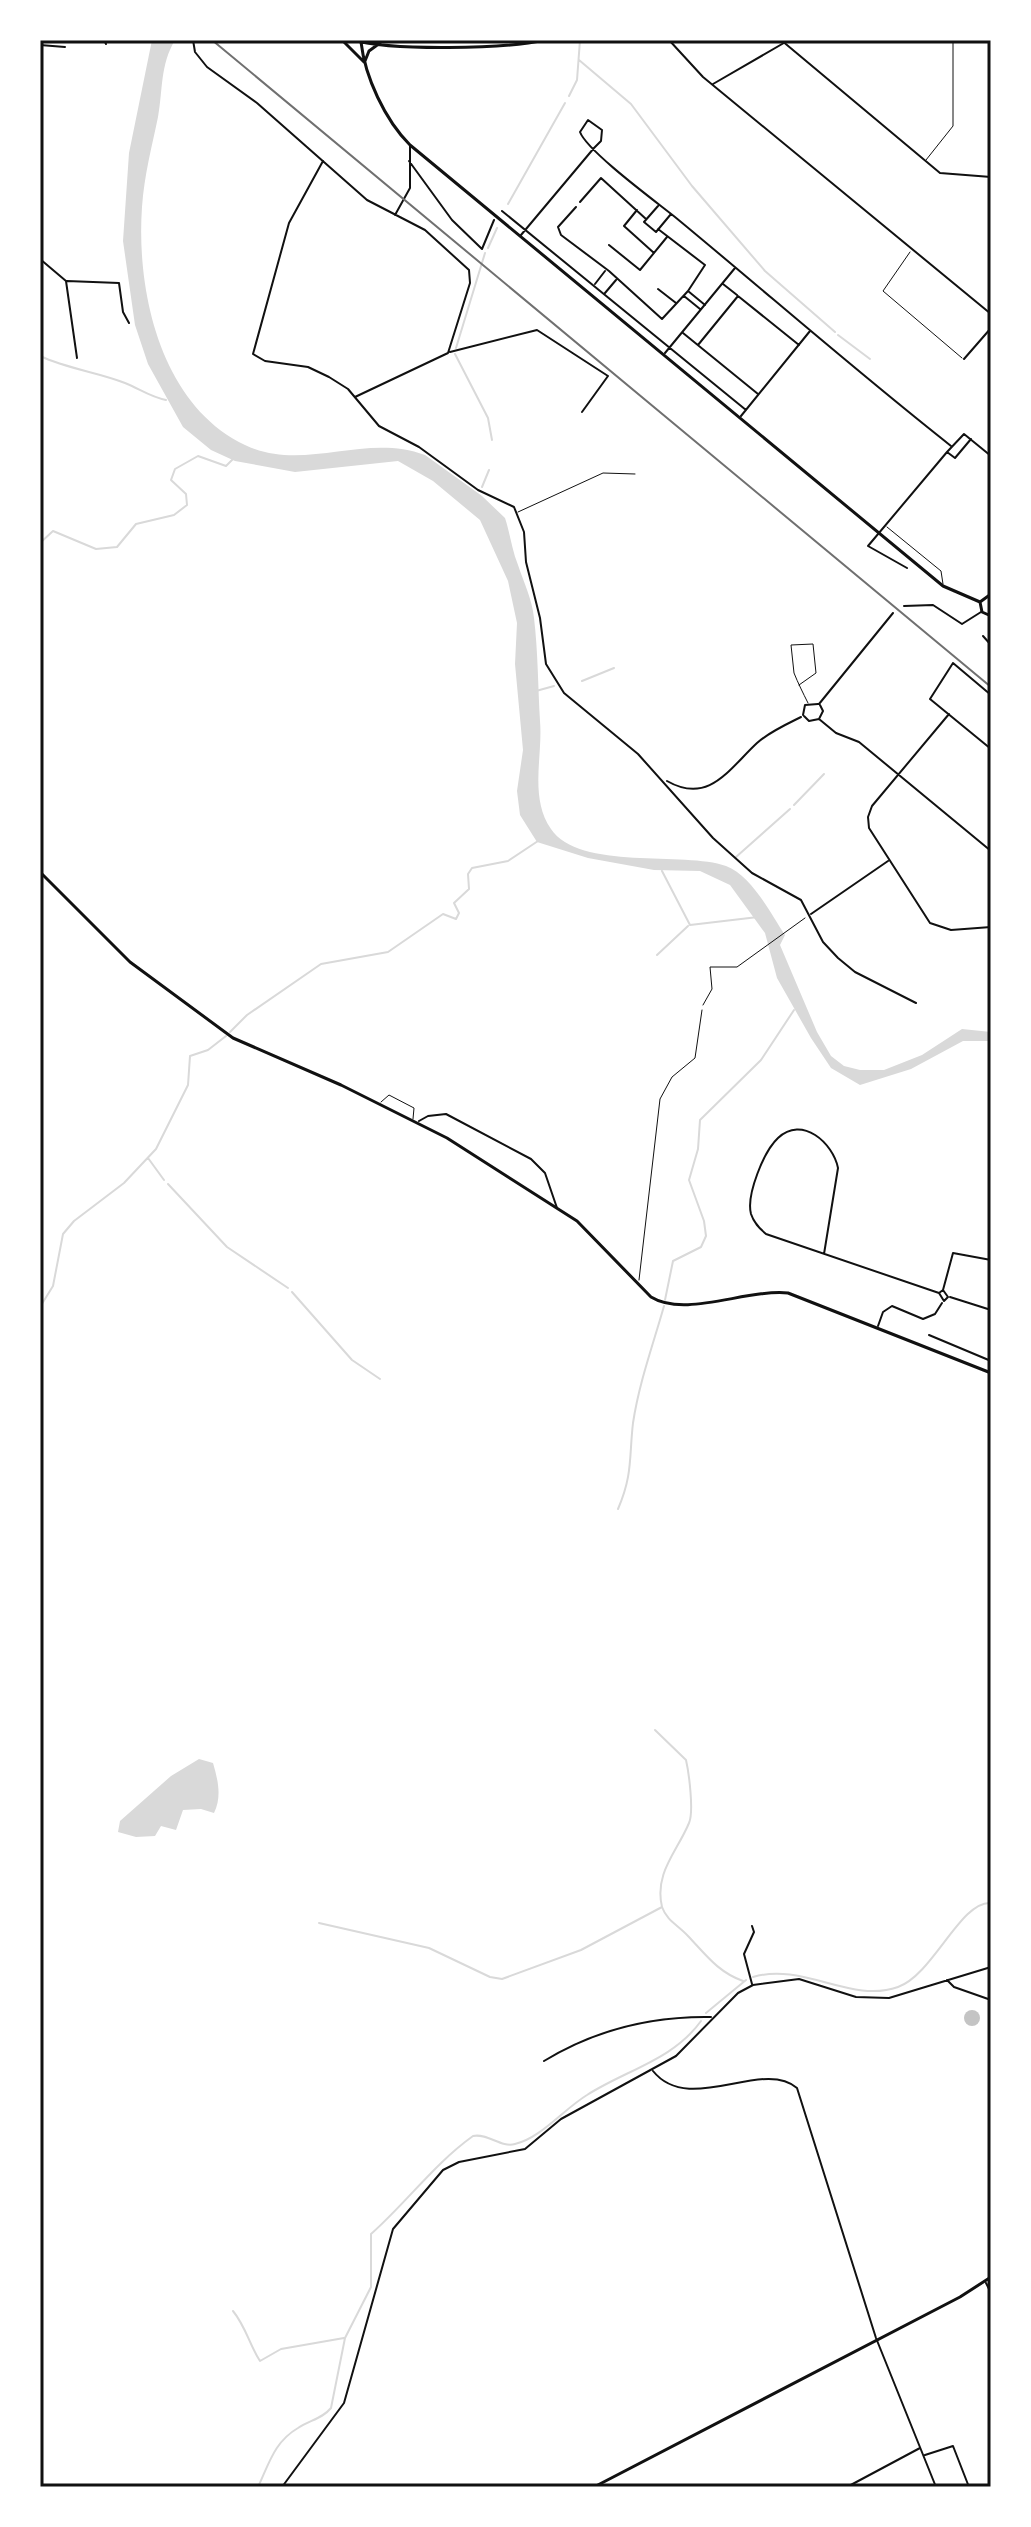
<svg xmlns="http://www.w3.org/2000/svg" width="1031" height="2527" font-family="Overpass,sans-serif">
<rect width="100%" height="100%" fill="#fff"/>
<path fill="#d9d9d9" d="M152,40H175C160,65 163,90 158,117C152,146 144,176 142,207C136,292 161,405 245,445C304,473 364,432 425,455L482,496L505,518C510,533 512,550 518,565C524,583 532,599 534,618C538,651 538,687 540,721C543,756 529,797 551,829C579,871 685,851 726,866C752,876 771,914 785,935L780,945L817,1032L831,1056L844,1066L860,1070H884L922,1055L962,1029L991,1032V1041H963L911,1069L860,1085L831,1068L811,1038L777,978L765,933L730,885L700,871L654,870L588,858L537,842L520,815L517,791L523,750L515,664L517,623L508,581L480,520L433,481L398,461L295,472L235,461L211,450L183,427L148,364L135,325L123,241L129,153Z
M199,1759L213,1763C218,1780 222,1797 214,1813L201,1809L183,1810L176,1830L161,1826L155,1836L136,1837L118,1832L120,1821L171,1776Z"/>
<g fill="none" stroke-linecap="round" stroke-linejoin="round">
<path stroke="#d9d9d9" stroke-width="2" d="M579,60L631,104L692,186L765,271L835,332
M569,96L577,80L580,40
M508,204L565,103
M488,248L497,228
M838,335L870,359
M456,348L485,253
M455,354L488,418L492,440
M40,356C68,369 97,372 125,383C140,389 150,397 166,400
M482,487L489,470
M40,543L53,531L96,549L117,547L136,524L174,515L187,505L186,494L171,480L175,469L198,456L226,466L233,459
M582,681L614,668
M536,691L554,686
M794,805L824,774
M736,857L790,809
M662,871L690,925L758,917
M657,955L688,926
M230,1032L247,1015L321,964L388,952L443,914L456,919L459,913L454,903L469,889L468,874L472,868L508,861L538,841
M148,1158L164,1180
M168,1184L227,1247L288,1288
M292,1292L352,1360L380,1379
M665,1300L673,1261L701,1247L706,1236L704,1221L689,1180L698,1149L700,1120L761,1060L794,1010
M40,1307L53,1286L63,1234L74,1221L124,1183L156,1149L188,1085L190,1056L208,1050L226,1036
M618,1509C633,1474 629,1457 633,1423C639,1383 653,1345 664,1306
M655,1730L686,1760C689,1773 694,1812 689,1823C677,1852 654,1873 662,1907
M319,1923L429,1948L490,1977L502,1979L581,1950L662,1907C667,1921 678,1925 688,1936C706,1955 718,1972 743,1981
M753,1977C803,1962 851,2004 898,1987C933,1975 961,1900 991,1903
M706,2013L746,1980
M233,2311C246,2327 249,2344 260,2361L281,2349L344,2338
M258,2487C269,2464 274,2442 298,2428C310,2420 322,2419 331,2408L345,2338L371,2287V2234C407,2202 434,2164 473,2136C488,2133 501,2148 515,2144C541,2138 564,2109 587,2095C626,2070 673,2060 701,2021"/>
</g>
<path fill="#c4c4c4" d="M964 2018a8 8 0 1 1 16 0a8 8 0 1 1-16 0Z"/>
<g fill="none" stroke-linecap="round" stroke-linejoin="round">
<path stroke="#111" stroke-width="1" d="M703,1005L712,989L710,967H737L805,918"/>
<path stroke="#111" stroke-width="1" d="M926,160L953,126V40
M910,252L883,291L962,358
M518,512L603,473L635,474
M887,527L941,571L943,584
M799,685L816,673L813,644L791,645L794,673C798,683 803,693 808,703
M381,1102L389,1095L414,1108L413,1119
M639,1280L660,1099L672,1077L695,1058L702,1010"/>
<path stroke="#111" stroke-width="2" d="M104,40L106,44
M193,40L195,52L207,67L257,103L367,200L425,230L469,270L470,283L448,353L355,397
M669,40L703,77L991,314
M781,40L940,173L991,177
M40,45L65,47
M713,84L789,40
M323,161L289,223L253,354L265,361L308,367L329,377L348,389L379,426L419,447L478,490L514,507L524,532L526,562L540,618L546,664L564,693L638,754L713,838L752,873L801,900L823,942L838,958L855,972L916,1003
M409,161L452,220L482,249L494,220
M580,202L601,178L646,219
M658,206L644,222L656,232L671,214
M576,207L558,227L561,235L609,271L662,319L688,291
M637,210L624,226L654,253
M502,211L746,410
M395,215L410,188V146
M658,229L705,265L688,291L705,305
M521,235L594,148L601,141L602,130L588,120L580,132C587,151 655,201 675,217C767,293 857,372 951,446
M609,245L640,270L667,237
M40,259L66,281L77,358
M67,281L119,283L123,312L129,323
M595,284L605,271
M723,284L737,295
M658,289L676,303
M605,293L616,280
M684,296L700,309
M683,333L758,394
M698,345L738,296L799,345
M450,352L537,330L608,376L582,412
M665,353L735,268
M964,359L991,328
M741,416L810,331
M971,439L955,458L947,452L964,434L991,456
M907,568L868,546L947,452
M904,606L933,605L962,624L981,612
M983,636L991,645
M991,695L953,663L930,699L991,749
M819,704L893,613
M949,714L872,806L868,817L869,828L930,923L951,930L991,927
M803,715L805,705L818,704
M804,716L809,721L819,719L836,733L859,742L991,851
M819,719L823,711L820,705
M667,781C709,805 729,769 757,743C769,732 787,724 801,717
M811,914L888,861
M419,1121L428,1116L446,1114L531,1159L545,1173L557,1208
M824,1254L838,1168C833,1143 802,1115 778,1138C764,1151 746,1195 751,1214C754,1223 759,1228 766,1234L939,1293
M943,1290L948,1297L944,1301L939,1293L943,1290L953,1253L991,1260
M950,1297L991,1310
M878,1326L883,1312L892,1306L923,1319L935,1314L942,1303
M929,1335L991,1361
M947,1980L954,1987L991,2000
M752,1984L744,1954L754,1932L752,1926
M544,2061C595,2030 652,2016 711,2017
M653,2071C689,2116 763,2058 797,2088L876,2338L936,2487
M986,2283L991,2293
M925,2455L953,2446L969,2487
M282,2487L344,2403L393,2229L443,2170L459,2162L525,2149L561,2119L676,2056L738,1993L753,1985L799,1979L856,1997L889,1998L991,1967
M847,2487L920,2448"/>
<path stroke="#111" stroke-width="3" d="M40,872L130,962L233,1038L341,1085L447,1138L577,1221L651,1297C685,1318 746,1289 788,1293L991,1373
M594,2487L960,2297L991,2277"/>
<path stroke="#111" stroke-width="3" d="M342,40L364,62
M353,40C392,51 505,49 545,40
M361,42C365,77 385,120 410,145L943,586L980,602
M365,61L369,51L380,43
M980,602L982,612L991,616
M980,602L991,594"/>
<path stroke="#707070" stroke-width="2" d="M212,40L991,687"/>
</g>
<rect width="1031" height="2527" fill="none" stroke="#ffffff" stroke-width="84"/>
<rect x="42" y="42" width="947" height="2443" fill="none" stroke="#111" stroke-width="3"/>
</svg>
